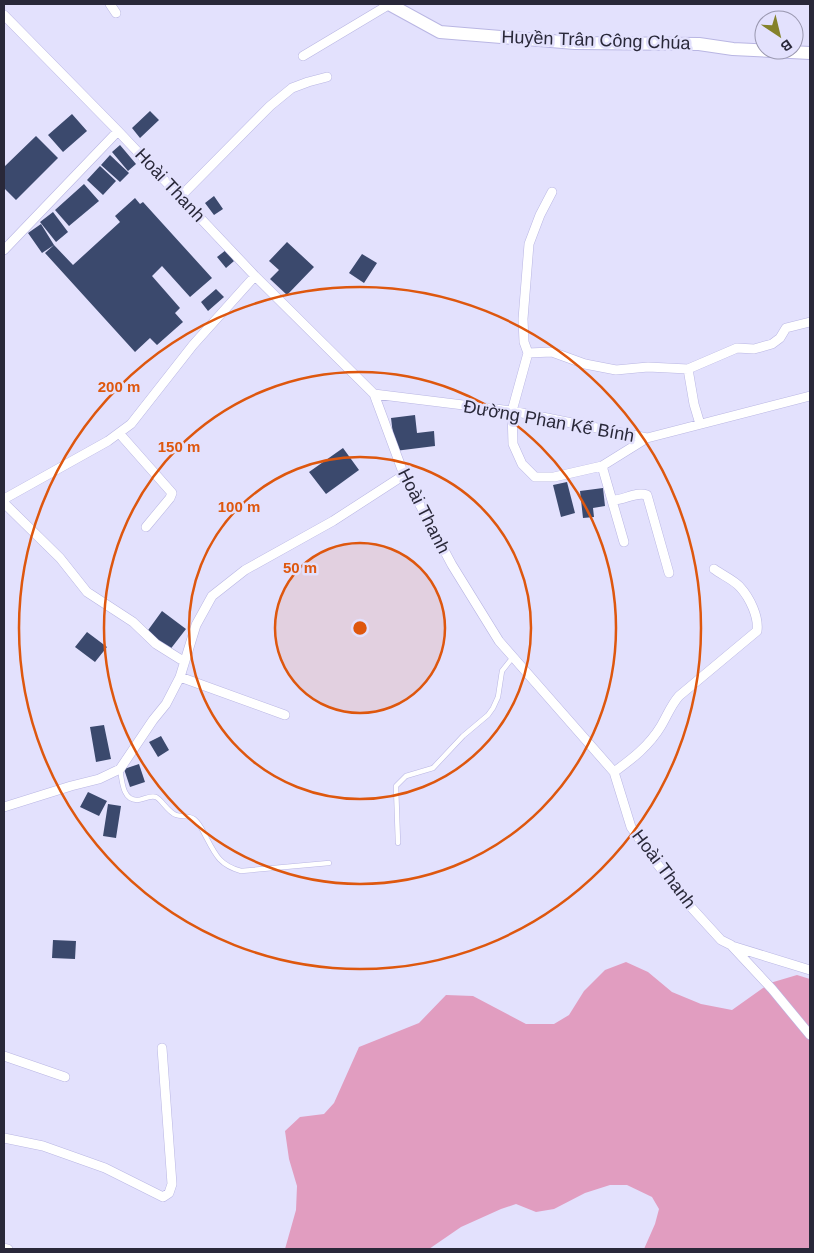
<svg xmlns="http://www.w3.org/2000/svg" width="814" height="1253" font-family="Arial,sans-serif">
<rect width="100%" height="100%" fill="#e3e1fd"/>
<path fill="#e19dc0" d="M626,962L648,972L672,992L701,1004L732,1010L770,983L797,975L810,979V1249H644L655,1224L659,1209L652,1197L627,1185H610L585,1193L554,1209L536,1212L516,1204L501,1209L461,1227L429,1249H285L296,1210L297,1186L289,1159L285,1131L300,1117L324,1114L334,1103L359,1047L419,1023L446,995L473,996L526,1024H554L569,1015L584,991L605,970Z"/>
<path fill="#3b496d" d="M150,111L159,120L140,138L132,128Z
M72,114L87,131L63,152L48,135Z
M36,136L58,158L16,200L4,188V167Z
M120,145L136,164L128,171L112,152Z
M110,155L129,173L120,182L101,165Z
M100,166L116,181L103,195L87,180Z
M84,184L99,201L69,226L55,210Z
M214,196L223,209L214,215L205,203Z
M135,198L140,204L143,202L212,278L190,297L162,266L152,276L180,308L175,313L183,322L157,345L150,338L135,352L45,253L54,245L73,265L120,222L115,216Z
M53,212L68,232L56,242L40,222Z
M41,224L54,245L42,253L28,233Z
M287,242L314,267L287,295L270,279L279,270L269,261Z
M226,250L234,261L226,268L217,257Z
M362,254L377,263L364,283L349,273Z
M216,289L224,297L208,311L201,302Z
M415,415L417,433L434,431L435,446L395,451L391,418Z
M343,448L359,470L326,494L309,472Z
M567,482L575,513L561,517L553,485Z
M603,488L605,506L593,508L594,517L583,518L580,491Z
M162,611L186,629L169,651L146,633Z
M87,632L107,647L95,662L75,647Z
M104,725L111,759L96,762L90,727Z
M161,736L169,750L158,757L149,742Z
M139,764L145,782L130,787L124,769Z
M88,792L107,801L99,816L80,807Z
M108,804L121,806L116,838L103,836Z
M53,940L76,941L75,959L52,958Z"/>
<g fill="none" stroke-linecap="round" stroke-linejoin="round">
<defs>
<path id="lane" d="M120,769C122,779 122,800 137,800C143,800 149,795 156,797C161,799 168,812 176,815C181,817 189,815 194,819C200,824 202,829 205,835C215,854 219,865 241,871L329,863
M398,843L396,786L406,776L433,768L463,736L488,715L493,708L498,697L502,671L513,657"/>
<path id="street" d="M110,4L116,13
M4,15L118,131L255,276L374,394L404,475L452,565L499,641L614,772L631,827L651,856L690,906L721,940L731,945L772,989L810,1035
M303,56L390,4
M552,192L540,215L529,244L523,319L524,342L528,353L512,411L513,444L522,464L535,477H554L602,466L647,438
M180,197L270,106L292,88L308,82L327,77
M4,250L118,131
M528,353L552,352L585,364L616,370L648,367L688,369L737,348L754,349L772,344L780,338L786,328L810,322
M688,369L694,404L700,424
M374,394L512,411L647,438L810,396
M119,433L172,493L170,498L146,527
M602,466L624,542
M4,499L108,441L131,424L193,345L255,276
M613,500C625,500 636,491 647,495L669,573
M4,503L60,558L87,592L133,622L156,644L180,659L185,661
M180,677L285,715
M614,772C632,759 649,746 661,726C667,716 671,705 679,696L757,631C759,617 750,598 740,587C734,580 722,575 714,569
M4,807L71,786L99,779L120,769L153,720L166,704L180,677L196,625L212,596L245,570L333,521L404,475
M732,946L810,970
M4,1056L65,1077
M4,1138L43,1146L105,1168L163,1197L169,1193L172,1184L162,1048
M4,1248L8,1249"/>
<path id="secondary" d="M389,4L440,32L575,43L699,44L733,49L810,53"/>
</defs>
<use href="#lane" stroke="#b9b6e3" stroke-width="5.5"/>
<use href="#street" stroke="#b9b6e3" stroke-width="10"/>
<use href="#secondary" stroke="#b9b6e3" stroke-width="14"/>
<use href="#lane" stroke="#fff" stroke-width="4.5"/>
<use href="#street" stroke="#fff" stroke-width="9"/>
<use href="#secondary" stroke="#fff" stroke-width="12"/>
</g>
<circle cx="360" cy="628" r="85" fill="#de570e" fill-opacity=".12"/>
<g fill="none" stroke="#de570e" stroke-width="2.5">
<circle cx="360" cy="628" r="85"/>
<circle cx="360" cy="628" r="171"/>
<circle cx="360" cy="628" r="256"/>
<circle cx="360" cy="628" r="341"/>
</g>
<g text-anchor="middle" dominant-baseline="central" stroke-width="5" stroke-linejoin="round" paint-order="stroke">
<g font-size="18" fill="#292839" stroke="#e3e1fd">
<text transform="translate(596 40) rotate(2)">Huyền Trân Công Chúa</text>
<text transform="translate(170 185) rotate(47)">Hoài Thanh</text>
<text transform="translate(549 421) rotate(10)">Đường Phan Kế Bính</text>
<text transform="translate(424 511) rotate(63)">Hoài Thanh</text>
<text transform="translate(664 869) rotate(53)">Hoài Thanh</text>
</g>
</g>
<circle cx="360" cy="628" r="8" fill="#de570e" stroke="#e3e1fd" stroke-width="2.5"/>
<g font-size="15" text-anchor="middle" font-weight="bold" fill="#de570e" stroke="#e3e1fd" stroke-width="5" stroke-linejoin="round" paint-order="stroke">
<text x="119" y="392">200 m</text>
<text x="179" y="452">150 m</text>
<text x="239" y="512">100 m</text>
<text x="300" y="573">50 m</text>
</g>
<rect width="814" height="1253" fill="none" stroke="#292839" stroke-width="10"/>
<g transform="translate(779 35) rotate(145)"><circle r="24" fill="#e3e1fd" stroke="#9997af"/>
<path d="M0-4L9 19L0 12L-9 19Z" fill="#85822b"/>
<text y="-8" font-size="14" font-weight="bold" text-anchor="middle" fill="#292839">B</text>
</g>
</svg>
